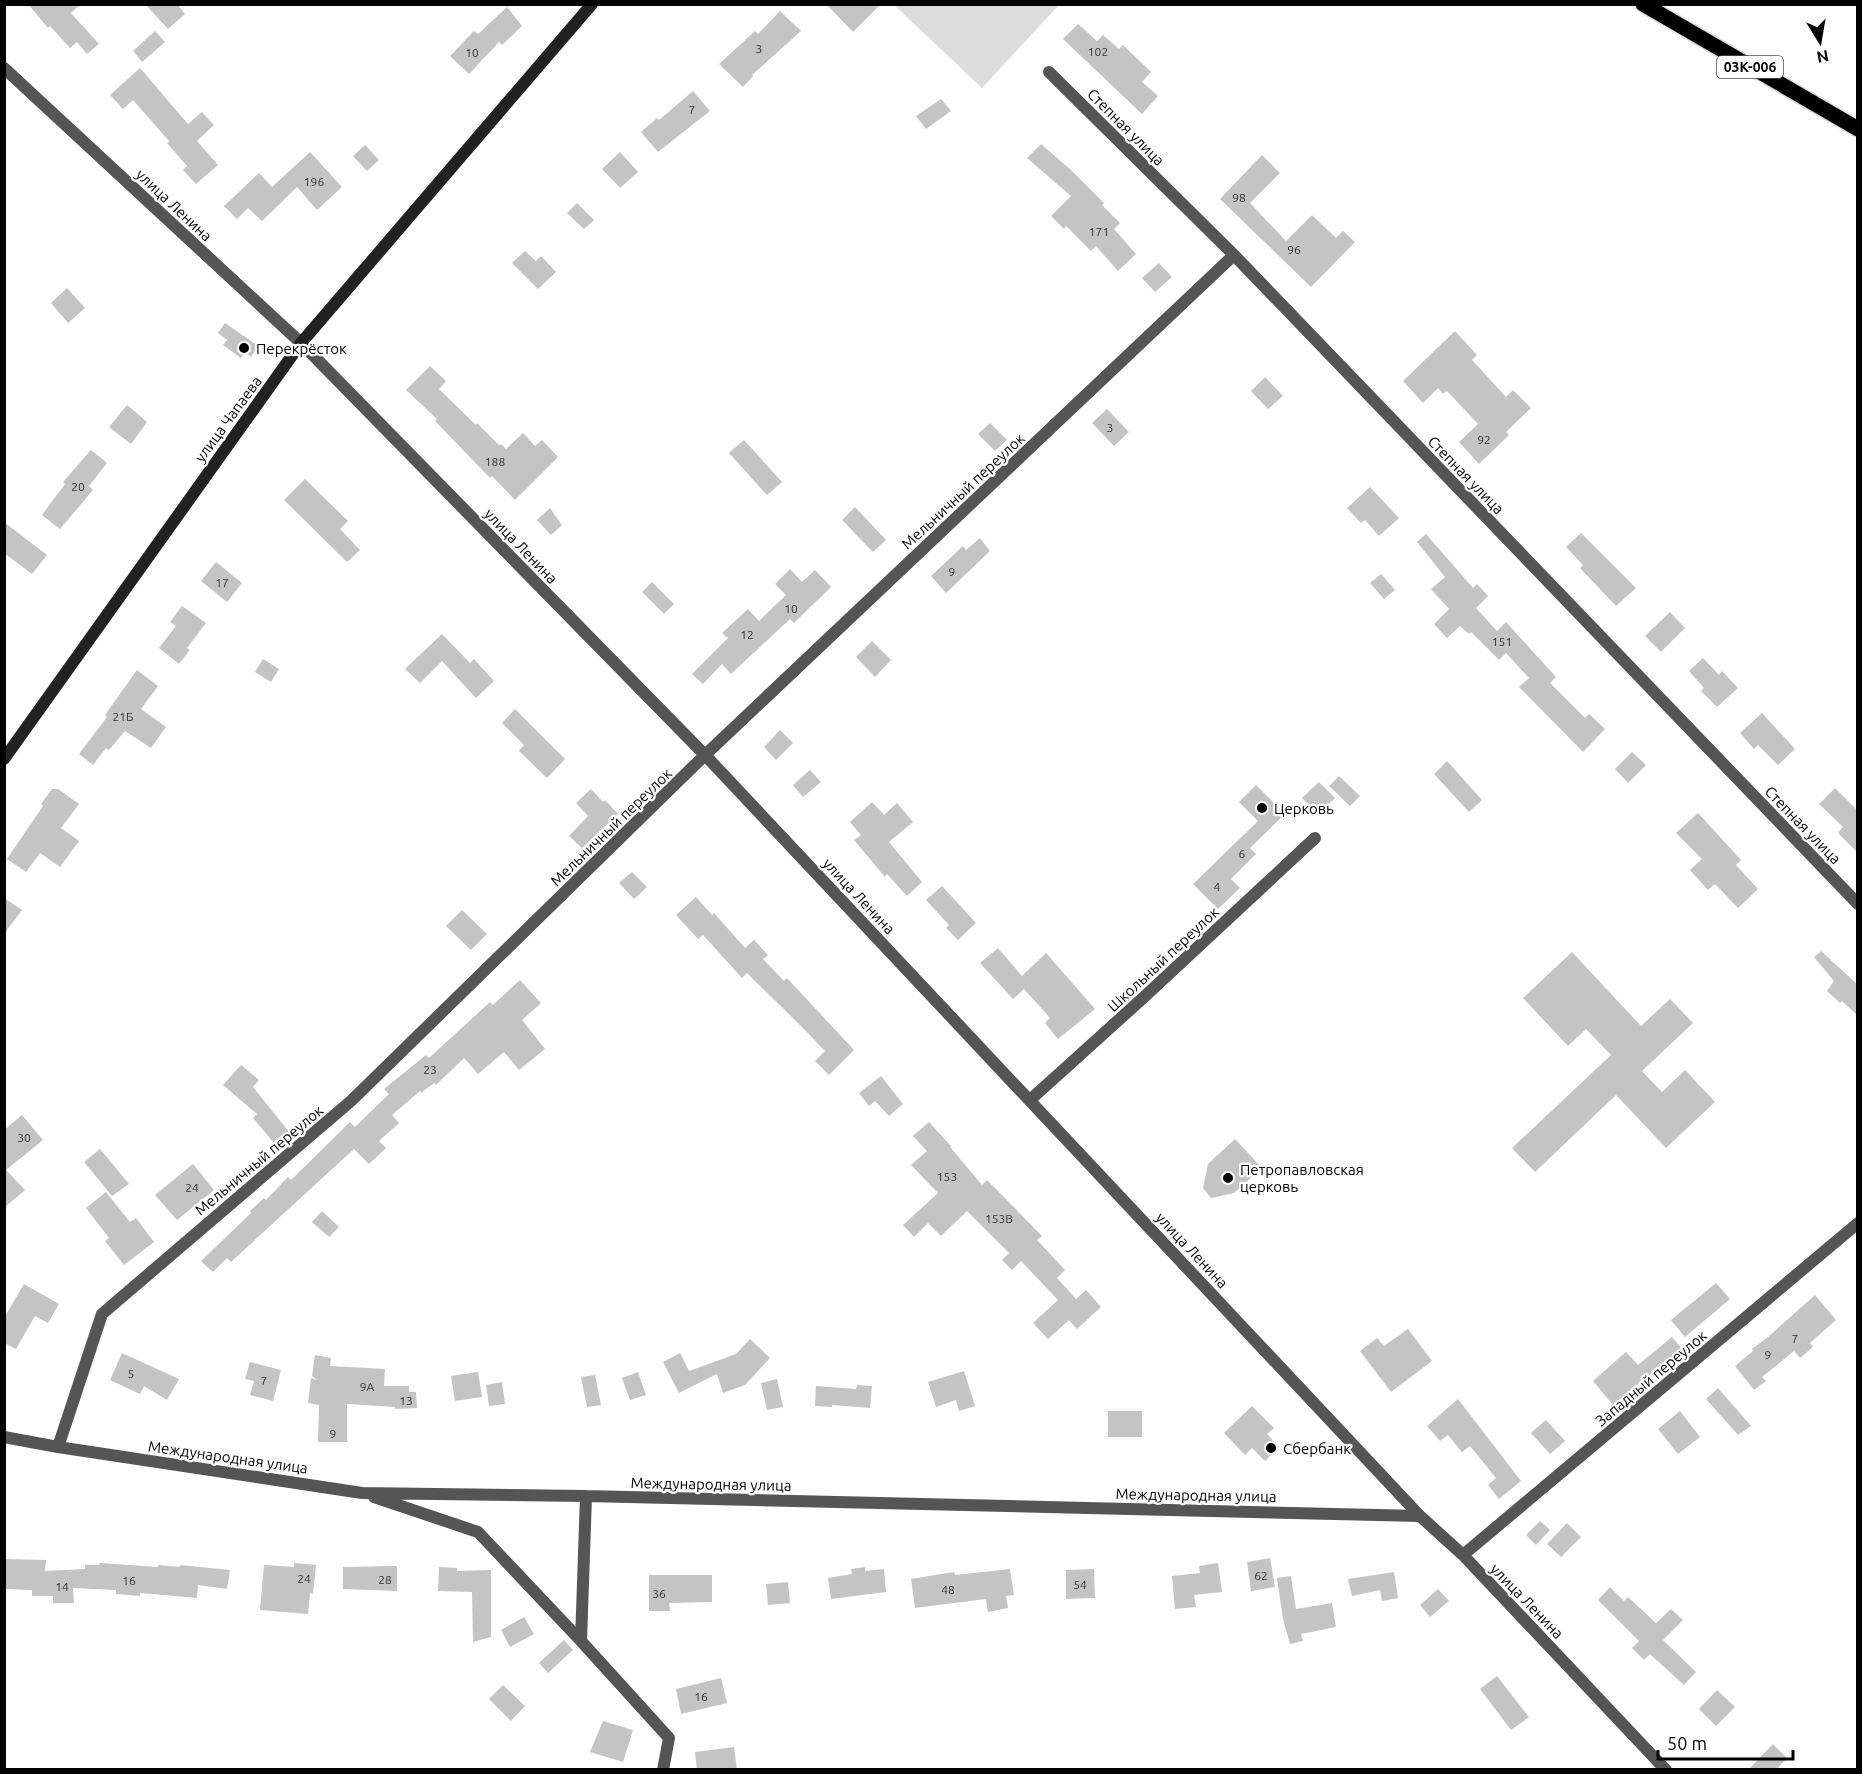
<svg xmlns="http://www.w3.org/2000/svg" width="1862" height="1774" font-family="Ubuntu,sans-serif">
<rect width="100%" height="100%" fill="#fff"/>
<path fill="#dcdcdc" d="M894,5H1059L982,88Z"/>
<path fill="#c4c4c4" d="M28,4H81L71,13L99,44L87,54L77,42L70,48L50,26L48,28Z
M145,4H177L185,14L168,29Z
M826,4H881L853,32Z
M507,7L522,26L502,45L499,42L469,74L450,56L474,31L478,34Z
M780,11L801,31L752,75L753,76L743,87L719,64L755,31L758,34Z
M1078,24L1097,41L1103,35L1119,49L1123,45L1151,72L1142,82L1158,96L1142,114L1063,39Z
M155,31L165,42L142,62L133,51Z
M140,68L188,124L202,112L214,125L197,141L218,165L196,184L183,170L187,166L167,143L169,141L133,100L123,109L110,95Z
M693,91L710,111L658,152L641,132L657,118L659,120Z
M941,99L951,111L926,129L916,116Z
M1041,144L1071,170L1104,203L1102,205L1120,223L1114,229L1136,254L1118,271L1096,246L1091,251L1066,226L1064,229L1051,216L1071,196L1027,158Z
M365,145L379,160L367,171L353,156Z
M310,152L342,187L317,210L297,187L262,221L248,208L237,219L224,206L259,173L272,187Z
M620,152L638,172L620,188L602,169Z
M1262,155L1280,173L1250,203L1286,241L1312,215L1336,238L1343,231L1355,242L1311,287L1220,199Z
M577,203L594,220L584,229L567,213Z
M525,251L536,261L541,256L556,272L538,289L512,263Z
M1159,263L1172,277L1155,292L1142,278Z
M67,288L85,308L68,323L51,303Z
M225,323L258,346L251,357L245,352L241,358L223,345L227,340L218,333Z
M1455,331L1477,355L1472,360L1506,397L1513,390L1531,408L1506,432L1509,435L1479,464L1459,442L1478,424L1447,391L1443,394L1438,388L1423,403L1403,381Z
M430,366L446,381L439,389L476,425L477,423L499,445L501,444L506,449L523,433L535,446L542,440L558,457L515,500L492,476L490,478L435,421L437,419L406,390Z
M1265,377L1283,396L1268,409L1251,391Z
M127,405L147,422L131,444L109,427Z
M1107,409L1129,432L1114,446L1092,423Z
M990,423L1007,440L995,451L978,434Z
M744,440L782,482L767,495L729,453Z
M91,450L107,463L89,486L93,490L60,529L42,515L65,484L63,482Z
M305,479L348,521L340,529L360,550L347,562L284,500Z
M1370,487L1399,518L1379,536L1365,520L1361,523L1347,508Z
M855,507L886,540L873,552L842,520Z
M550,508L562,525L551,535L537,520Z
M4,522L47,555L32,574L4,553Z
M1581,533L1636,588L1616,606L1580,568L1583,565L1566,547Z
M1426,534L1473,588L1477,584L1488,596L1476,608L1497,631L1506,622L1556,677L1550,683L1585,718L1589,714L1605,729L1583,752L1519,687L1529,678L1506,653L1499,660L1471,632L1469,634L1460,626L1447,638L1434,624L1449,609L1431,589L1445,577L1417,542Z
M980,538L990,551L946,593L931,576L963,546L966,550Z
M216,562L242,583L227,602L201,581Z
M790,569L802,582L815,570L831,587L794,623L790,619L731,674L722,664L703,684L692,674L728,638L722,633L748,609L759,621L786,595L775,584Z
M1381,574L1395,590L1384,599L1370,583Z
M652,582L674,604L664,614L642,592Z
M182,606L206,623L187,648L190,650L179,664L159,648L176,626L170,622Z
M1670,612L1685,628L1661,652L1645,636Z
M442,634L470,663L474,659L494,681L476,698L442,661L420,683L405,669Z
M872,641L891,660L875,677L856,657Z
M1703,658L1719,675L1722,671L1738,688L1717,707L1701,691L1704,688L1689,671Z
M263,659L279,669L271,682L255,672Z
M137,670L158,686L141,709L166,727L151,748L125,731L109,750L106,748L93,765L79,754L107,717L105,715Z
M515,709L565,759L547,778L519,751L524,745L502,723Z
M1762,713L1795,749L1778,765L1758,745L1754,749L1740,733Z
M780,730L793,743L776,760L764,747Z
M1632,752L1646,765L1628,783L1615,769Z
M1447,761L1482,800L1469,812L1434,774Z
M810,770L821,782L803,797L793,785Z
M1339,776L1360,796L1350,806L1329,786Z
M1319,782L1335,798L1318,814L1302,798Z
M1256,785L1285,814L1250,848L1256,854L1231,879L1240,888L1218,909L1193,884L1258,821L1239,802Z
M1835,788L1857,810V852L1838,833L1843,827L1819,804Z
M52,789H58L79,804L61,828L79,841L60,867L40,853L26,872L7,859L43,806L41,804Z
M591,789L603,802L605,800L618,814L582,848L569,836L588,816L576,803Z
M872,802L884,815L897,803L913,822L889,842L922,882L907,896L887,874L885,877L854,840L861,835L850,822Z
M1698,813L1741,860L1736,865L1758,889L1738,908L1715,884L1708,890L1690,870L1702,859L1676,833Z
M632,872L647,887L634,899L619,883Z
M942,886L976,923L958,940L946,928L949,925L926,900Z
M696,897L712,915L714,913L745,948L754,940L768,955L763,959L784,981L787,978L854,1050L829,1075L815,1061L825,1051L802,1027L747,973L742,978L703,935L698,939L676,915Z
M4,898L22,910L4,934Z
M462,910L487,934L471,950L446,926Z
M998,948L1022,976L1046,953L1095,1009L1058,1039L1045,1023L1050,1018L1024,989L1013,999L980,963Z
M1821,951L1857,984V1015L1842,1001L1840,1003L1827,991L1834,981L1814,957Z
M1572,952L1641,1026L1670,999L1693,1023L1642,1071L1662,1092L1685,1070L1715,1102L1666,1148L1616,1095L1535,1172L1512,1148L1611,1055L1586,1029L1568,1046L1523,998Z
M520,980L541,1003L522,1020L545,1049L519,1070L504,1052L478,1074L464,1058L436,1085L434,1083L421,1093L420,1091L392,1115L399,1123L379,1141L386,1148L369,1164L354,1149L231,1262L227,1258L213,1272L201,1261L251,1213L250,1211L264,1198L266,1200L288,1177L291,1180L350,1122L355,1127L389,1094L384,1089L426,1055L429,1058L490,1002L493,1005Z
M241,1065L259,1080L253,1087L290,1133L285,1138L282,1136L274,1143L253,1118L257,1114L223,1085Z
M881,1076L903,1104L889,1116L875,1101L869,1106L859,1093Z
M22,1115L43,1140L6,1170L25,1190L4,1208V1130Z
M929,1122L951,1146L950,1147L982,1185L987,1180L1042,1236L1037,1240L1065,1270L1057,1278L1076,1299L1086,1290L1101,1307L1077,1329L1069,1320L1048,1339L1033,1323L1058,1300L1021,1261L1012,1270L1002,1260L1009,1253L967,1211L941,1236L928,1223L914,1237L903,1225L938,1193L911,1165L927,1151L913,1136Z
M1235,1139L1262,1168L1234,1193L1211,1198L1203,1188L1208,1164Z
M100,1149L129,1184L112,1196L84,1162Z
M193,1164L214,1190L177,1220L155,1195Z
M106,1192L130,1222L136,1218L154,1242L124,1265L105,1241L109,1238L86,1208Z
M322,1211L339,1227L329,1237L312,1222Z
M1716,1283L1730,1299L1685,1337L1671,1320Z
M24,1284L59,1304L48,1323L35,1316L16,1349L4,1343V1318Z
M1815,1295L1836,1320L1810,1343L1813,1347L1800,1358L1794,1351L1762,1377L1766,1381L1754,1390L1735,1366L1753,1351L1752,1349L1768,1337Z
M1408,1329L1432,1361L1391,1392L1360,1351L1377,1338L1384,1346Z
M1672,1337L1684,1351L1669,1364L1666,1361L1613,1405L1593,1381L1626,1352L1638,1365Z
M750,1339L770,1358L745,1385L723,1393L717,1374L679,1393L663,1362L680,1353L689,1371L736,1354Z
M122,1353L179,1379L167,1400L144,1386L140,1394L110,1380Z
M315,1355L331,1358L330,1366L385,1369L384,1386H409V1392H416L417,1408L395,1409V1407L347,1404V1442H318L319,1405L308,1403L311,1378L317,1380L312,1376Z
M250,1362L281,1370L273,1401L250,1395L254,1381L245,1379Z
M964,1371L975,1406L959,1411L956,1400L936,1407L928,1382Z
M478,1372L482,1397L455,1401L451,1376Z
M638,1372L646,1395L630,1400L622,1378Z
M595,1375L601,1405L587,1407L581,1377Z
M777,1379L783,1407L767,1410L761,1383Z
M502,1382L505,1404L489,1406L486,1385Z
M857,1385L872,1386L870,1408L832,1405V1407L815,1406L816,1386L856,1389Z
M1718,1388L1751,1426L1738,1435L1706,1399Z
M1458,1399L1521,1481L1499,1499L1488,1485L1496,1478L1470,1446L1462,1452L1448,1435L1440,1441L1427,1426Z
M1252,1406L1274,1428L1267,1434L1279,1447L1265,1461L1252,1448L1245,1455L1224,1433Z
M1108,1411H1142V1437H1108Z
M1680,1411L1700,1437L1678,1454L1658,1429Z
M1546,1420L1565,1441L1550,1454L1531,1433Z
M1540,1521L1550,1530L1536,1545L1526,1535Z
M1567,1523L1581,1537L1561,1557L1547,1544Z
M1270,1558L1275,1587L1251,1591L1247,1562Z
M6,1559L46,1560L45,1571L85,1569V1565H99L100,1563L158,1567V1565L180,1567V1565L230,1570L227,1589L198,1585L197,1598L140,1593V1596L116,1594V1590L73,1588L74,1603H53V1596H32V1590L5,1589Z
M294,1563L316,1565L313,1594L310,1593L308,1614L260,1610L264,1565L294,1567Z
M1218,1563L1222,1592L1194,1595L1196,1607L1175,1609L1172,1576L1200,1573L1199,1566Z
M397,1566V1591L343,1589V1567Z
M439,1567L457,1568V1571L491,1570V1637L473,1642L472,1592L438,1591Z
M865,1567V1571L884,1569L886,1592L831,1599L828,1578L852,1574L851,1569Z
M1010,1569L1014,1595L1006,1596L1008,1608L988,1612L986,1599L915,1608L911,1579L954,1572L955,1575Z
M1094,1569L1095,1598L1066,1599V1570Z
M1394,1572L1398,1598L1382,1601L1380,1590L1352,1596L1348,1579Z
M649,1575H712V1602L669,1603L670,1611H649Z
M1291,1576L1296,1609L1332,1603L1336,1627L1301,1634L1303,1641L1290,1644L1283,1619L1277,1578Z
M788,1582L790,1603L768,1605L766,1584Z
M1610,1587L1624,1601L1628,1597L1656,1623L1671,1609L1683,1620L1663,1640L1696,1672L1684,1685L1650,1654L1644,1660L1632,1648L1639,1641L1598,1600Z
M1438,1589L1449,1601L1430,1617L1420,1605Z
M524,1617L534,1634L510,1647L501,1630Z
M564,1640L573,1650L548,1673L539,1663Z
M1497,1676L1529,1717L1511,1730L1480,1689Z
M721,1678L727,1703L681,1714L676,1689Z
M503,1685L525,1706L511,1721L489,1699Z
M1717,1690L1735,1707L1716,1726L1699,1709Z
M603,1721L633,1730L623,1762L590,1752Z
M1773,1744L1787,1758L1776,1770H1748Z
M734,1747L737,1770H697L695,1752Z"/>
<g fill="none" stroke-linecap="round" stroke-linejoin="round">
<defs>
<path id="primary" d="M1643,4L1858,129"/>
</defs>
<use href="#primary" stroke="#dbdbdb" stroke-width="18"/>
<path stroke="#555" stroke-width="12" d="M4,68L301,343L705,755L1420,1516L1463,1555L1666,1770
M1049,72L1234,255L1858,904
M1030,1100L1143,998L1315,838
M4,1437L58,1447L362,1493L586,1496L1420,1516
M58,1447L102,1314L351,1101L705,755L1234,255
M586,1496L581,1641L669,1738L663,1770
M374,1497L478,1532L581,1641
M1463,1555L1858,1223"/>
<path stroke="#222" stroke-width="12" d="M4,759L301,343L592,4"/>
<use href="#primary" stroke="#000" stroke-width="15"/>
</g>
<g fill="#000" stroke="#fff" stroke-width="2">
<circle cx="244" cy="348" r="6"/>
<circle cx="1262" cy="808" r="6"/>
<circle cx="1228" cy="1178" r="6"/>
<circle cx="1271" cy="1448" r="6"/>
</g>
<g text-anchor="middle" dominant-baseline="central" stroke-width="4.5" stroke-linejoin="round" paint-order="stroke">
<g font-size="12" fill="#313131">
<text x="759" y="48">3</text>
<text x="1098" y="51">102</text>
<text x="472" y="52">10</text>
<text x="692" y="109">7</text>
<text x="314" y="181">196</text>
<text x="1239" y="197">98</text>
<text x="1099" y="231">171</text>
<text x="1294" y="249">96</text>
<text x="1110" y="427">3</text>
<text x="1484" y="439">92</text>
<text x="495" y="461">188</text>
<text x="78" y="486">20</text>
<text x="952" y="571">9</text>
<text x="222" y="582">17</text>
<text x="791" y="608">10</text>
<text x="747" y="634">12</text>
<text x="1502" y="641">151</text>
<text x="123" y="716">21Б</text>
<text x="1242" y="853">6</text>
<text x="1217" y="886">4</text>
<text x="430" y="1069">23</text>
<text x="24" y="1137">30</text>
<text x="947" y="1176">153</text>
<text x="192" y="1187">24</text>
<text x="999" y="1218">153В</text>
<text x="1795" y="1338">7</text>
<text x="1768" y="1354">9</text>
<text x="131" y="1373">5</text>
<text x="264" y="1380">7</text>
<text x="367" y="1386">9А</text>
<text x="406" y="1400">13</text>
<text x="333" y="1433">9</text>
<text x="1261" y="1575">62</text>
<text x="304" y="1578">24</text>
<text x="385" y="1579">28</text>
<text x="129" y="1580">16</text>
<text x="1080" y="1584">54</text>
<text x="62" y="1586">14</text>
<text x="948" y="1589">48</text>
<text x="659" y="1593">36</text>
<text x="701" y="1696">16</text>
</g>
<rect fill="#fff" stroke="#4c4c4c" stroke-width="1.5" x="1717" y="56" width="66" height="22" rx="4.5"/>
<g font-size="14" font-weight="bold" fill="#000">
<text x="1750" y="67">03К-006</text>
</g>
<g font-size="15" fill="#000" stroke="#fff">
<text transform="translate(1126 127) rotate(45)">Степная улица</text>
<text transform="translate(174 205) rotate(43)">улица Ленина</text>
<text transform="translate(228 419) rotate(-54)">улица Чапаева</text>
<text transform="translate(1466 475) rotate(46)">Степная улица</text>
<text transform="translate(963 491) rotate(-43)">Мельничный переулок</text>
<text transform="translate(521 546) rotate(46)">улица Ленина</text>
<text transform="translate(1803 825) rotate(46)">Степная улица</text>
<text transform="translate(611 827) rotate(-44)">Мельничный переулок</text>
<text transform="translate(859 896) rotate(47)">улица Ленина</text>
<text transform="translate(1163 959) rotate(-43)">Школьный переулок</text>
<text transform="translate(259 1160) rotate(-40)">Мельничный переулок</text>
<text transform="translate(1192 1250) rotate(47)">улица Ленина</text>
<text transform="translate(1651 1378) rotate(-40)">Западный переулок</text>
<text transform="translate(228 1457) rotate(8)">Международная улица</text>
<text transform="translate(711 1484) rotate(1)">Международная улица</text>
<text transform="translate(1196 1495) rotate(1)">Международная улица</text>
<text transform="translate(1527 1601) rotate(46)">улица Ленина</text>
</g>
<g font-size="15" fill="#000" stroke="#fff" text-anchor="start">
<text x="256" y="348">Перекрёсток</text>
<text x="1274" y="808">Церковь</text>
<text x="1240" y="1169">Петропавловская<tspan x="1240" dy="17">церковь</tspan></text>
<text x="1283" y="1448">Сбербанк</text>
</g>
</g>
<rect width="1862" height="1774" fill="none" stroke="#000000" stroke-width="12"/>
<g transform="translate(1820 42) rotate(169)" stroke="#ffffff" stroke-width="4.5" paint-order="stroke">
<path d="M0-4.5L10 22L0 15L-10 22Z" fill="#000000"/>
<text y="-9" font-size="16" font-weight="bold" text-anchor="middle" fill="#000000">N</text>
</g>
<path d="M1658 1750v9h135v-9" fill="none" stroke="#000000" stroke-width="3"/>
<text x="1667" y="1750" font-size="18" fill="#000000" stroke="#ffffff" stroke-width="4.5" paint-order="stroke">50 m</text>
</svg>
